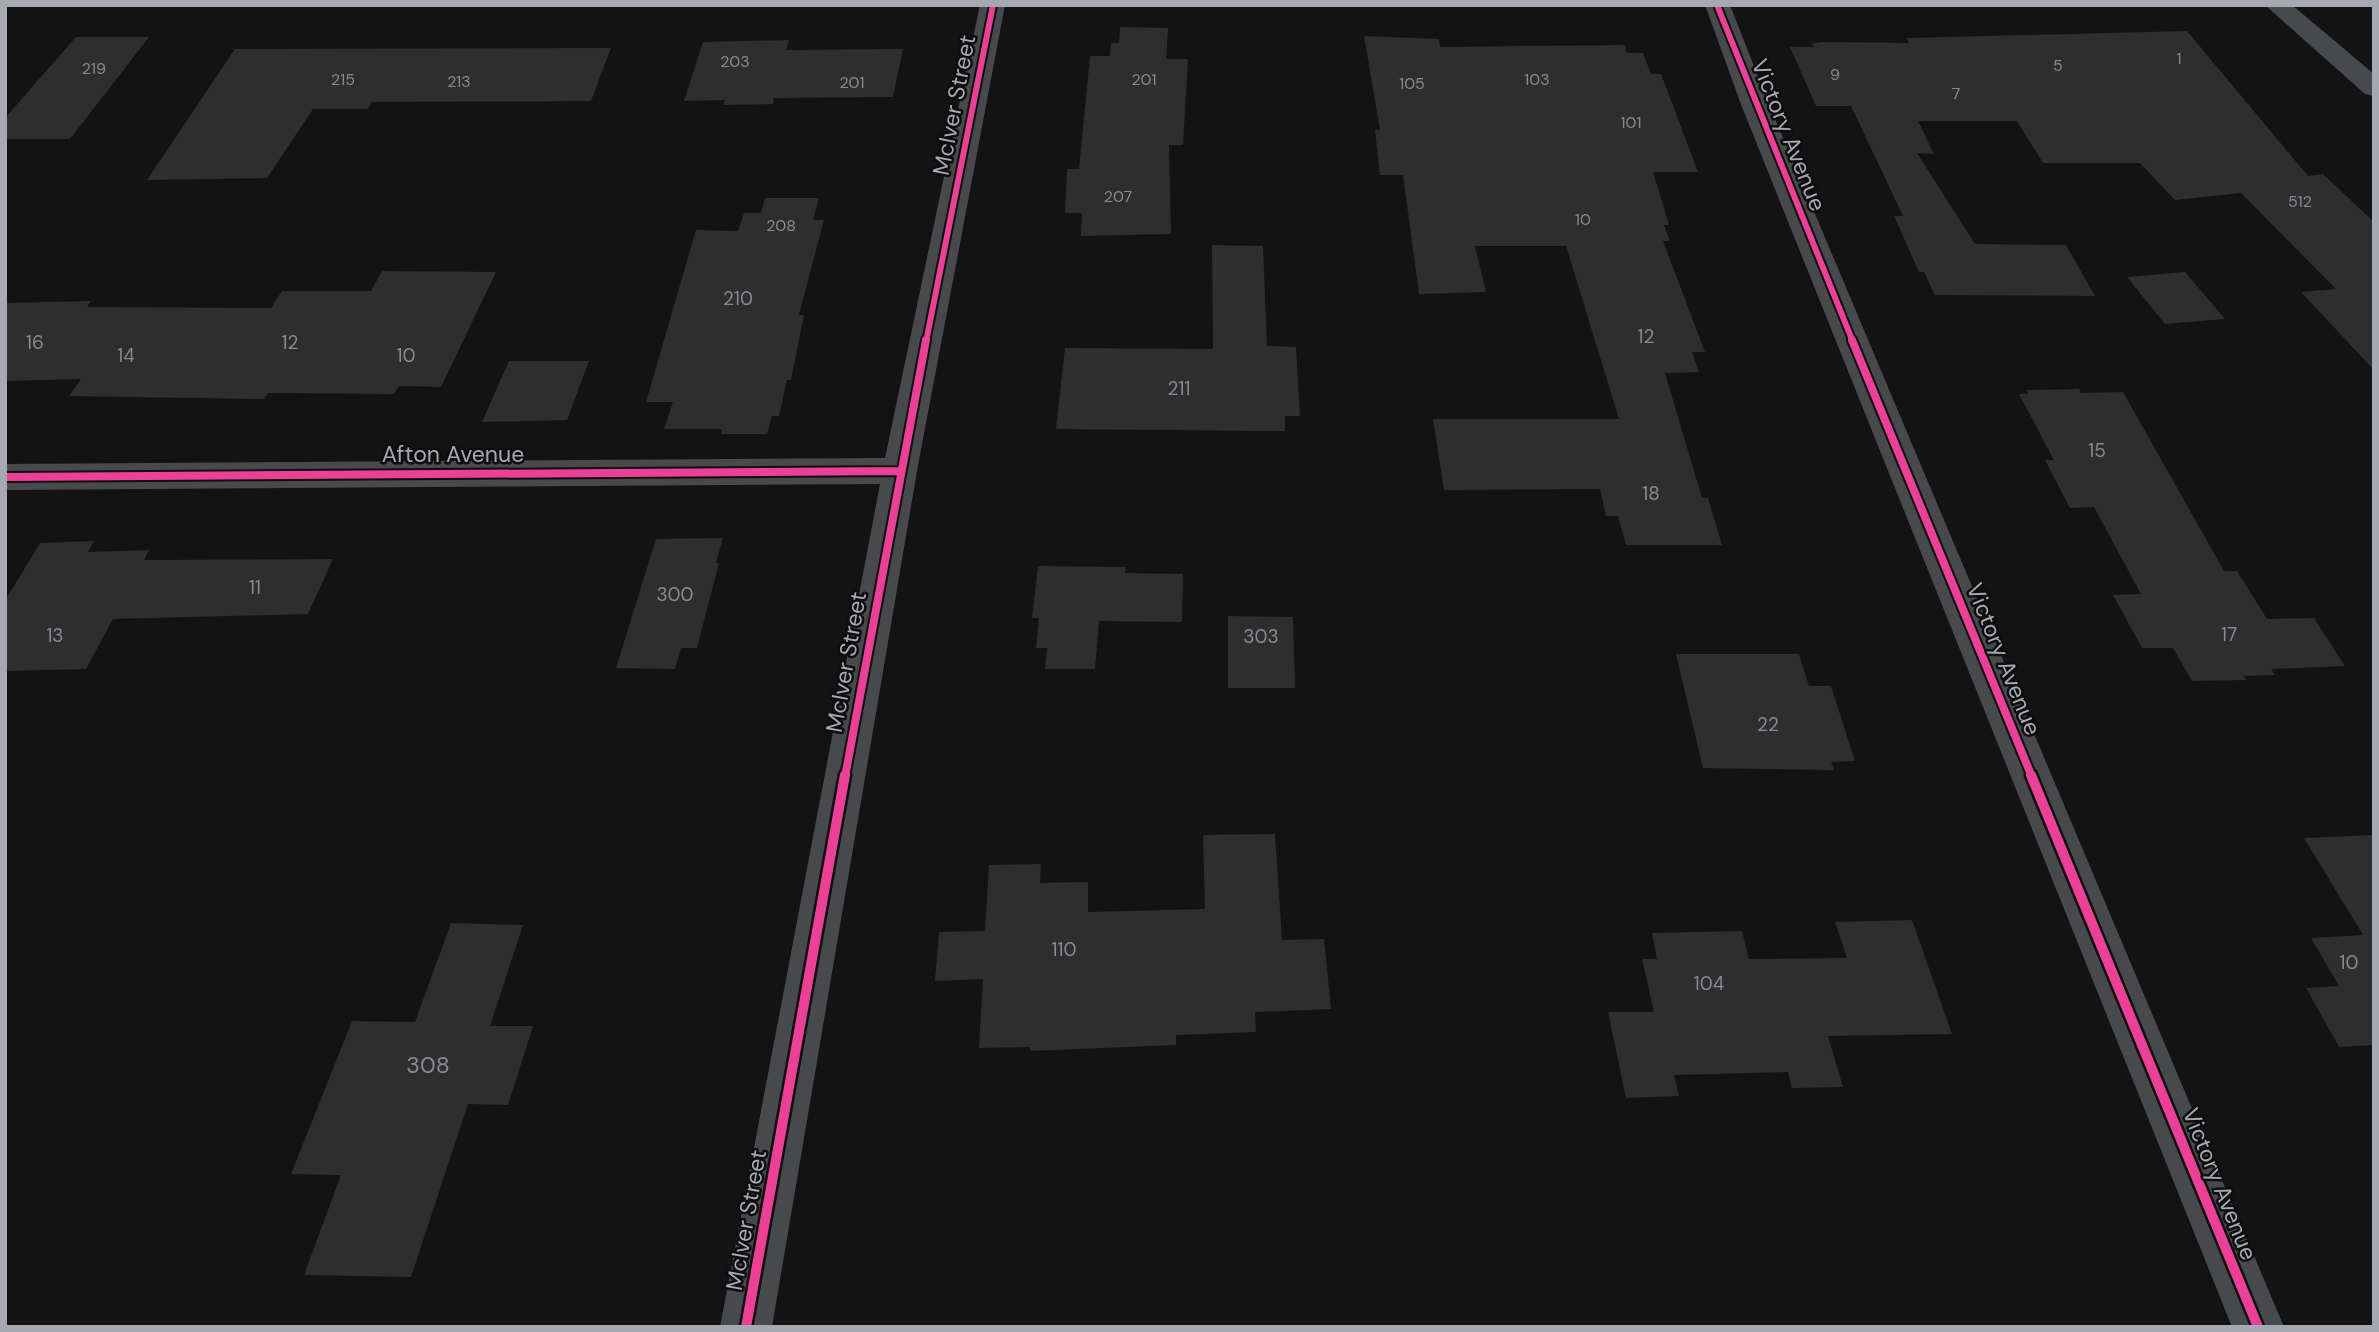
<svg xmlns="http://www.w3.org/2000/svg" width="2379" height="1332" font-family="'DM Sans',sans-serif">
<rect width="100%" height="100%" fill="#131314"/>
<path fill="#2e2e2f" d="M1120,27L1168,28L1166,59H1188L1183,145H1169L1171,234L1081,236L1082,213H1065L1067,169H1079L1090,56H1110L1111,43H1119Z
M2187,31L2308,176L2323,174L2374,222V370L2301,292L2336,289L2241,193L2175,200L2140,163H2043L2017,121H1918L1934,154L1917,153L1975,244L2066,245L2095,296L1935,295L1924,272H1919L1894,216H1903L1851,106H1816L1790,47H1814L1812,43L1824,42L1909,43L1907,38Z
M1364,36L1439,39L1440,47L1625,45L1627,53H1643L1651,74H1661L1698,172H1653L1669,225H1664L1670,241H1663L1705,352H1692L1699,372L1665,373L1702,498H1708L1722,545H1626L1618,516H1606L1600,489L1444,490L1433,419H1619L1566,246H1475L1486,292L1419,294L1403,175H1380L1375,130H1380Z
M76,37H149L70,139H5V118Z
M789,40L786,50L903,49L893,97L774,98L773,104L723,105L725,100L684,101L703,42Z
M611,48L591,101L372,102L368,109H313L267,178L147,180L235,49Z
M765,198H819L813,220H824L799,315H804L791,380H787L779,416H772L767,434H721L722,429H664L673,402H646L696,230L738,231L744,213H761Z
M1212,245L1263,246L1267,346L1296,347L1300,416H1285V431L1056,429L1065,348L1213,349Z
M382,271L496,272L441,387L399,386L394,394L268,393L264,399L69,396L81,379L5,381V303L91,301L87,307L271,308L282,291H371Z
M2185,272L2225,319L2165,324L2127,277Z
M509,361H589L567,420L482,422Z
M2079,389L2081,393L2123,392L2224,571H2237L2267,619L2314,618L2345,666L2271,669L2275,675L2244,676L2246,680L2192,681L2173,648H2142L2113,595L2141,594L2094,507L2070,508L2045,460H2054L2019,394H2028L2027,390Z
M723,538L716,563H719L697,648H681L675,669L616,668L656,539Z
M94,541L88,552L149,550L144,560L333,559L308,614L113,619L86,669L5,671V601L40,543Z
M1038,566L1126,567L1125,573L1183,574L1182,622L1099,621L1095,669H1045L1047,648H1036L1039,618H1032Z
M1228,616L1293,617L1295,688H1228Z
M1676,654H1799L1809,686H1831L1855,761L1831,762L1834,770L1703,768Z
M1275,834L1282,940L1324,939L1331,1009L1255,1012L1256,1032L1176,1035V1045L1030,1051V1047L979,1048L983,979L935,981L939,932L985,931L989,865L1041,864L1040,883L1088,882V912L1205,909L1203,835Z
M2374,835V1045L2339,1047L2306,988L2339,986L2311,938L2363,935L2304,838Z
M1912,920L1952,1034L1828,1036L1843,1087L1792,1088L1788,1072L1674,1075L1679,1096L1626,1098L1608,1012H1654L1642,959H1657L1652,933L1742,931L1749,959L1847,958L1835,922Z
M451,923L523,925L490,1026H533L508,1105L468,1104L411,1277L304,1275L341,1175L291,1174L352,1021L415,1022Z"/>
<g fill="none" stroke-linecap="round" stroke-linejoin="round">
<path fill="#48494c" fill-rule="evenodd" d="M980,5H1005L917,471L772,1327H720L880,484L5,490V464L885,458Z
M1705,5H1730L1770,107L2284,1327H2232L1742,107Z"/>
<path fill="#48494c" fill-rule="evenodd" d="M2265,5H2292L2374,74V96L2365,94Z"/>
<defs>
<path id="cycleway-far2" d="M1717,5L1853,342
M926,342L993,5"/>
<path id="cycleway-far1" d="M1852,340L2032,777
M5,477L900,471
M845,777L926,340"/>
<path id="cycleway" d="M2031,775L2258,1327
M746,1327L845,775"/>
</defs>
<use href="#cycleway-far2" stroke="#0e0e0f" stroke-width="10"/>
<use href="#cycleway-far1" stroke="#0e0e0f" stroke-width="12"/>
<use href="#cycleway" stroke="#0e0e0f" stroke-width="15"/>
<use href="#cycleway-far2" stroke="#ea4096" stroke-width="6"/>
<use href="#cycleway-far1" stroke="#ea4096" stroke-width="8"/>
<use href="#cycleway" stroke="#ea4096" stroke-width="10"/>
</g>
<g text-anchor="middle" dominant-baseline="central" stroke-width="5" stroke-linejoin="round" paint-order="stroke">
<g font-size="16" fill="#888a93">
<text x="2179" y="58">1</text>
<text x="735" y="61">203</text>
<text x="2058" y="65">5</text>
<text x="94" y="68">219</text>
<text x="1835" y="74">9</text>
<text x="343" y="79">215</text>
<text x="1144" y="79">201</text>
<text x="1537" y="79">103</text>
<text x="459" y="81">213</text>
<text x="852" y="82">201</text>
<text x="1412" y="83">105</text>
<text x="1956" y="93">7</text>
<text x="1631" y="122">101</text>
<text x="1118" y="196">207</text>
<text x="2300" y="201">512</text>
<text x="1583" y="219">10</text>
<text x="781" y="225">208</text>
</g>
<g font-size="19" fill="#888a93">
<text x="738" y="298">210</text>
<text x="1646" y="336">12</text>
<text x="35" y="342">16</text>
<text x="290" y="342">12</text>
<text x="126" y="355">14</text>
<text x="406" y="355">10</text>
<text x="1179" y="388">211</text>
<text x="2097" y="450">15</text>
<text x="1651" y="493">18</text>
<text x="255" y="587">11</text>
<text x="675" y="594">300</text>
<text x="2229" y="634">17</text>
<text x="55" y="635">13</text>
<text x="1261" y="636">303</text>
<text x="1768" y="724">22</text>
<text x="1064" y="949">110</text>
<text x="2349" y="962">10</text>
<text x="1709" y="983">104</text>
</g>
<g font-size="23" fill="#a6a9b4" stroke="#0e0e0f">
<text transform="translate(954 105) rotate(-79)">McIver Street</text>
<text transform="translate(1789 135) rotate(68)">Victory Avenue</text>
<text x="453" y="454">Afton Avenue</text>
<text transform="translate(2004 659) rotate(68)">Victory Avenue</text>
<text transform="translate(846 662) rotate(-80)">McIver Street</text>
<text transform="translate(2220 1184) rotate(68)">Victory Avenue</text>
<text transform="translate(746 1220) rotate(-80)">McIver Street</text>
</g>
<g font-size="23" fill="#888a93">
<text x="428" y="1065">308</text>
</g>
</g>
<rect width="2379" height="1332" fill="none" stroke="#a6a9b4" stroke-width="14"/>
</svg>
